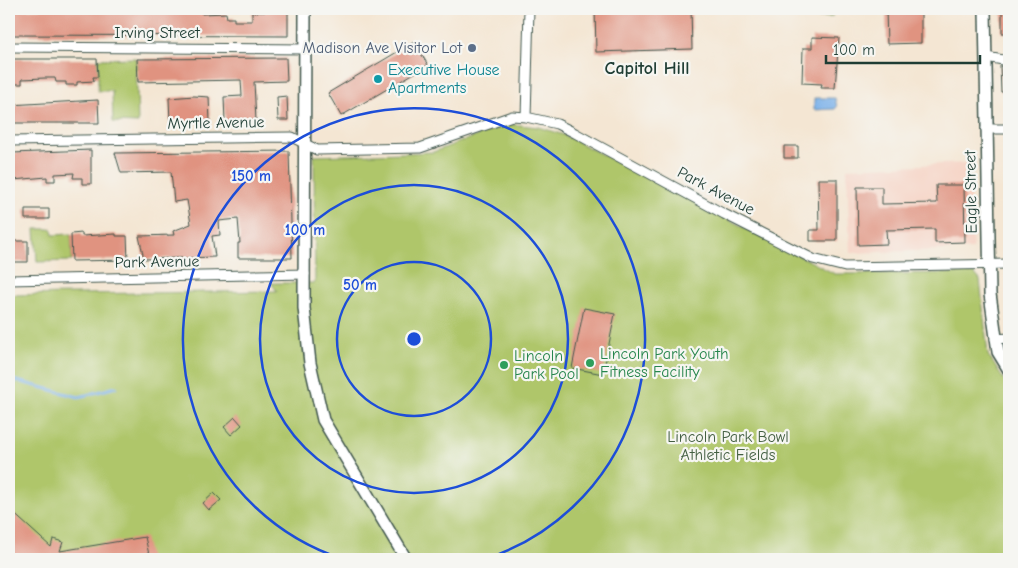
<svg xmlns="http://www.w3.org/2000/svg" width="1018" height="568" font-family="'Comic Neue',sans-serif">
<rect width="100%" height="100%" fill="#f6f6f2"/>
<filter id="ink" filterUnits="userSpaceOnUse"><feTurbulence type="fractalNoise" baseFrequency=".02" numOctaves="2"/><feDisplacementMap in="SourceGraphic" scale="10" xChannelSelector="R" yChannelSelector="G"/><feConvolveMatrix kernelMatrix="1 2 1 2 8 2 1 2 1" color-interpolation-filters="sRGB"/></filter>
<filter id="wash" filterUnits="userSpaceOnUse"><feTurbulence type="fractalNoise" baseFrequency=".0096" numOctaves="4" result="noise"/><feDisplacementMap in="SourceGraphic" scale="20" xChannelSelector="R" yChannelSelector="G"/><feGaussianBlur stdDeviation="1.12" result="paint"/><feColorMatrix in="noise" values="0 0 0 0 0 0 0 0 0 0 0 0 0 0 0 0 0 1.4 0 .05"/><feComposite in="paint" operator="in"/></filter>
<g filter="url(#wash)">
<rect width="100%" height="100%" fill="#f4e6d3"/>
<path fill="#f6d2c3" d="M968,163L973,249L850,253L847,168Z"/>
<path fill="#afc66a" stroke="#67824f" d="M802,9H832V17L803,18Z
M136,58L138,123L113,122L112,91H98V59Z
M509,124L538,127L564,135L835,274L974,273L980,280L988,355L1009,388V559H9V295L277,291L271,283H315L314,156L433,152Z
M35,229H52L53,235L71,234L72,261L37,262Z"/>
<path fill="#7bb1e9" stroke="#4d778e" d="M835,98L837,107L835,109L814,110V98Z"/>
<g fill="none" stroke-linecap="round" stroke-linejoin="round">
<path stroke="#7bb1e9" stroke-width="3" d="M9,379L79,397L116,387"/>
</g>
<g id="blocks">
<path fill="#e09380" d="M33,9H198L202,14L226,13L227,18H234V21H252V12H265L268,9H288V36L9,35V11Z
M595,9H691L692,49L596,52Z
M886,9H921V43L887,44Z
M1002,9H1009V33H1002Z
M812,37L839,38L835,88H821L822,84L802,83L803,48H812Z
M414,42L428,65L341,116L328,93Z
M286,58L287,81L254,82L256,121L225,122L224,97L242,96L241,80L138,82L137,59Z
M12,59H97L98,77H93L94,81L77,82V85H66V82H56L55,78H45L22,79V84H12V74H9V64H12Z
M1000,66L1009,67V92H1001Z
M194,96L209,97L210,122L170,123L169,98Z
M287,96L288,120H278L277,97Z
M98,100L99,123H10L9,105Z
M784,146H798V158H784Z
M91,150V184H82V178H73L74,173L55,174V181H47V177L13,180L12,153Z
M289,151L292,258H238V243H240L238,219L219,221L220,235L212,236L215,257L144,259L139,236L174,235L173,231L191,224L187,200L174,202L171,172L121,173L115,153Z
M818,179H837V241H810V230H819Z
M936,185H964L965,242L935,243V229L886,230L887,244L858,245L857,187H882V204L937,203Z
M25,209H49V219H25Z
M82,233V236L116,234V236H127L128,260L72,261L71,234Z
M9,241H28V262H9Z
M584,308L615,314L603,374L572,368Z
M235,417L242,425L231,435L224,427Z
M214,493L221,500L209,510L203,503Z
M9,509L51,547L53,539L63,542L60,551L145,537L150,559H16L9,553Z"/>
</g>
</g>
<g filter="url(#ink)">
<use href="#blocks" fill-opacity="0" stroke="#3f564c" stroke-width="1"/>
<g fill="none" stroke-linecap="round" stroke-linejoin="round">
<defs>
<path id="minor" d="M9,47L304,49
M986,57L1009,61
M526,117L529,9
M986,129H1009
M9,141L292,137L317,150L420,148L512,116L526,117L557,124L575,133L724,214L813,259L845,267L1009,264
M9,280L305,274
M995,339L1009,338"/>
<path id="tertiary" d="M305,9L304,308L310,363L323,420L406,559
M985,9L990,294L998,352L1009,370"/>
</defs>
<use href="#minor" stroke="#3f564c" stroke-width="11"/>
<use href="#tertiary" stroke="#3f564c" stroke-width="14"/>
<use href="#minor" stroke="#fff" stroke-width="9"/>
<use href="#tertiary" stroke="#fff" stroke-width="11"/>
</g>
</g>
<g fill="none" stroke="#1d4ed8" stroke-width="2.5">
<circle cx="414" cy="339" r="77"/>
<circle cx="414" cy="339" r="154"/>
<path d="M343 559A231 231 0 1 1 485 559"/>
</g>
<circle fill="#5c6f8a" stroke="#f6f6f2" stroke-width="2" cx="472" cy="48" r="5"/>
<circle fill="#0f9aa8" stroke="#f6f6f2" stroke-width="2" cx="378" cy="79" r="5"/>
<g fill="#2e9e5b" stroke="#f6f6f2" stroke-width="2">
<circle cx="590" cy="363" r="5"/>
<circle cx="504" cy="365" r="5"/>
</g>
<g text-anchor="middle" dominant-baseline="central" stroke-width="4.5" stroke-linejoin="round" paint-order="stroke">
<g font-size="16" fill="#1f3d34" stroke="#f6f6f2">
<text x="157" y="33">Irving Street</text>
<text transform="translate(216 123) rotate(-1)">Myrtle Avenue</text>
<text transform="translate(716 191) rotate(28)">Park Avenue</text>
<text transform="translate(971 192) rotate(-91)">Eagle Street</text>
<text transform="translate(157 262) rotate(-1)">Park Avenue</text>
</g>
<g font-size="16" fill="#4e5e75" stroke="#f6f6f2" text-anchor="end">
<text x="462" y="48">Madison Ave Visitor Lot</text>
</g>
<g font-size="16" fill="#0d838f" stroke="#f6f6f2" text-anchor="start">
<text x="388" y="70">Executive House<tspan x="388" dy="18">Apartments</tspan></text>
</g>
<g font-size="16" fill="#27864d" stroke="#f6f6f2" text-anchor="start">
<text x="600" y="354">Lincoln Park Youth<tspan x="600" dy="18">Fitness Facility</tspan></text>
<text x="514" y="356">Lincoln<tspan x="514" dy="18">Park Pool</tspan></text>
</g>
<g font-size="16" fill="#435f42" stroke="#f6f6f2">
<text x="728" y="437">Lincoln Park Bowl<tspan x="728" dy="18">Athletic Fields</tspan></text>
</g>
<g font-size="18" font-weight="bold" fill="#1f3d34" stroke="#f6f6f2">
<text x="647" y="68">Capitol Hill</text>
</g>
</g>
<circle cx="414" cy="339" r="8" fill="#1d4ed8" stroke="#f6f6f2" stroke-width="2.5"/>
<g font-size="15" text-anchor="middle" font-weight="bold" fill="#1d4ed8" stroke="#f6f6f2" stroke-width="4.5" stroke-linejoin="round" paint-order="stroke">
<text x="251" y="181">150 m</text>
<text x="305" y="235">100 m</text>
<text x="360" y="290">50 m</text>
</g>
<rect width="1018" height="568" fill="none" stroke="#f6f6f2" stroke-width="30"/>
<path d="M826 55v8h154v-8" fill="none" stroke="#1f3d34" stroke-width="2.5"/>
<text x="833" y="55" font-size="15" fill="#1f3d34" stroke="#f6f6f2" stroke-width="4" paint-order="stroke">100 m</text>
</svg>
